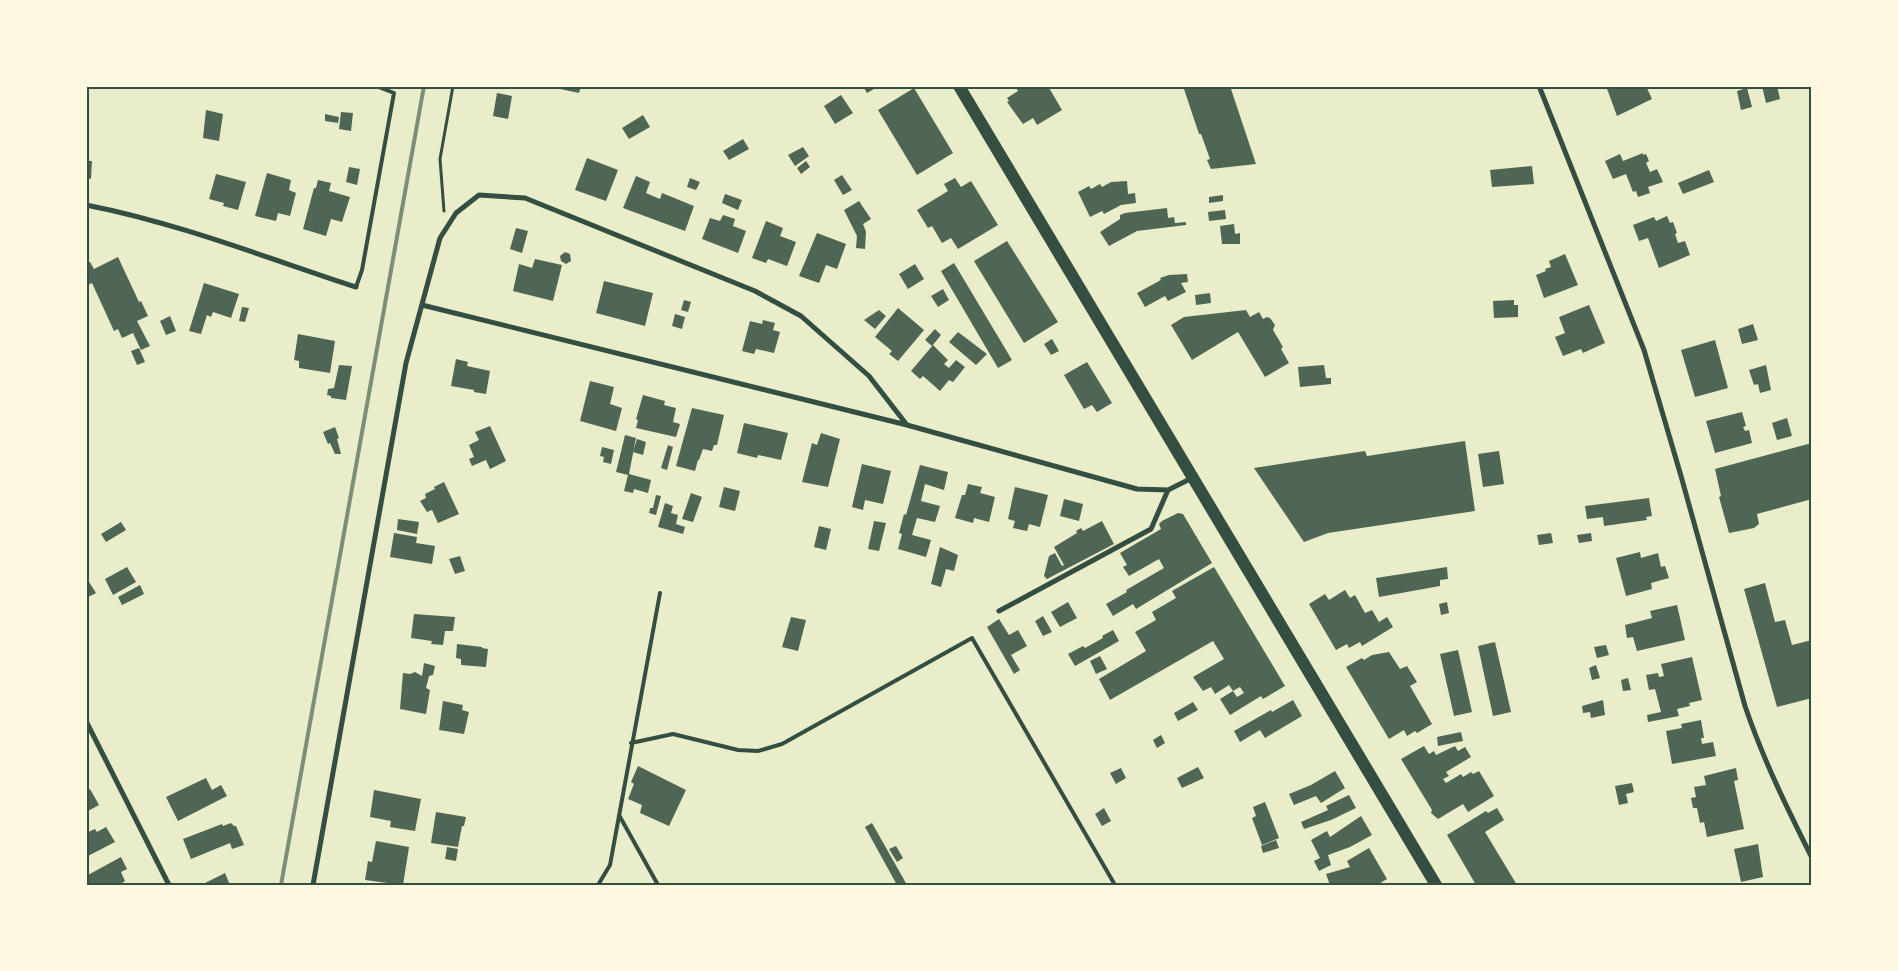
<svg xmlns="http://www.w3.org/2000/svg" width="1898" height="971" font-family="'Roboto Condensed',sans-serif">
<rect width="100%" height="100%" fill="#e9edc9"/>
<path fill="#4f6655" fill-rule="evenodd" d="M546,86H581L579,93Z
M863,86H879L867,93Z
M1015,86H1048L1062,110L1037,125L1033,118L1023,124L1007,102L1009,101L1007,98L1018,91Z
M1183,86H1230L1256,164L1211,169L1207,160L1210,159L1201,134H1199Z
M1606,86H1636L1638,89L1646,86L1652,99L1617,116Z
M1762,86H1777L1780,99L1766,103Z
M914,88L953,153L917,175L878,110Z
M1747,88L1752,107L1741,110L1737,91Z
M497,93L512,96L508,119L493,116Z
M841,95L853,113L835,124L824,106Z
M206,110L223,114L219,141L203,138Z
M341,112L353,113L351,131L339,129Z
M325,114L339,117L338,123L325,121Z
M643,115L650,127L629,139L622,128Z
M743,139L749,149L729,160L723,151Z
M803,147L809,156L795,166L788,155Z
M1643,153V155L1646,154L1649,161L1646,163L1650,172L1657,169L1663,182L1648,187L1650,193L1638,197L1636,191L1633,192L1626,174L1613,179L1605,161L1620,154L1623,161Z
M587,158L618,170L606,201L575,190Z
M86,161H92L91,179L86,178Z
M806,161L810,167L801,174L797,168Z
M1532,166L1534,184L1492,187L1490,170Z
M349,167L360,169L357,185L346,182Z
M1709,170L1714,182L1683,194L1678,183Z
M267,173L291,180L289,190L296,193L290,216L278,213L276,221L255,216Z
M216,174L246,182L238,210L223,206L224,203L209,199Z
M842,175L852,190L843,195L834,180Z
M636,176L650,182L646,193L660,199L662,193L694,206L685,231L623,208Z
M690,178L700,182L696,190L687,187Z
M955,178L961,187L971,181L998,225L958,249L951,238L942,243L932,226L928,228L917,210L948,191L944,184Z
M318,180L331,183L329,191L350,197L342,222L331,219L326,236L303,229L314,188H316Z
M1127,181L1128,194L1135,193L1136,203L1121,205L1104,214L1102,211L1090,217L1078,192L1089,186L1091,189L1100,184L1102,187L1111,182Z
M725,194L742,200L738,210L722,203Z
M1223,195V201L1209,203V197Z
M859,201L871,219L863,224L866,232L865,249L856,248L857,236L844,210Z
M1167,208L1168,218L1174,217L1175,223L1186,222V225L1137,231L1109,246L1100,232L1120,219V215L1125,213Z
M1225,210L1226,219L1209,221L1208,212Z
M723,215L735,219L733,226L746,231L738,253L702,239L710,218L720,221Z
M1667,216L1670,223L1673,222L1677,233L1675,234L1678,243L1685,241L1690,255L1659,268L1648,238L1639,241L1633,225L1654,217L1656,221Z
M766,221L783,228L780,236L796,242L787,266L768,259L766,263L752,258Z
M1234,224L1235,234L1240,233V244H1222L1220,226Z
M516,228L528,231L522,253L510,249Z
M817,233L846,244L837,269L826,265L819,283L799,276Z
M1007,241L1058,322L1024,343L974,261Z
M565,252L570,254L571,261L566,264L561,261L560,256Z
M1565,254L1578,285L1544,298L1536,275L1546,271L1545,269L1551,267L1549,261Z
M118,257L139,302L141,301L148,316L137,321L150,346L141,350L133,333L122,338L118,329L114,331L92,283L86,286V263L90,262L94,269Z
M535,259L562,265L553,301L513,291L519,264L532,268Z
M954,263L1012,360L998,368L941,271Z
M915,264L924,279L908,289L899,274Z
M1187,274L1188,282L1181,283L1186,292L1168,301L1165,296L1145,307L1137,293L1161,280L1160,278L1169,275Z
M604,281L653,293L645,326L596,313Z
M204,283L239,294L231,318L213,312L211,317L207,315L201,334L189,331Z
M943,289L949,300L938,307L931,296Z
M1210,293L1211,303L1196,305L1195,295Z
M684,300L691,302L688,312L681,310Z
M1514,300V305H1518V317L1494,318L1493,301Z
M1589,305L1605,343L1583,353L1581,349L1563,356L1555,337L1565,333L1559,317Z
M242,307L249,308L245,322L239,321Z
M898,308L924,330L898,361L889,354L892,351L875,337Z
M879,310L886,316L875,329L864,320Z
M1246,310L1250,317L1259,312L1263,319L1267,317L1270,318L1275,325L1273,330L1283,347L1281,349L1289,363L1265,377L1238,332L1192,360L1171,325L1184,317Z
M675,314L685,317L682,329L672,326Z
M170,316L176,331L166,335L160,321Z
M763,320L775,323L773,330L780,332L774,353L756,349L754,354L742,351L750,321L762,324Z
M1753,324L1758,340L1742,344L1738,329Z
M935,329L941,335L932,346L925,340Z
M958,332L987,354L976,365L949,342Z
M298,334L335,341L330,373L299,368V361L294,360Z
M1052,339L1059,351L1051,355L1044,344Z
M1715,340L1728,388L1695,397L1681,350Z
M933,345L948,360L944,364L949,368L956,360L965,367L953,382L949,380L940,391L923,376L920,379L911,371Z
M139,348L145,362L137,365L131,351Z
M456,359L468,362L467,366L490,371L486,394L474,392V390L451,386Z
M1087,362L1112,403L1097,412L1092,405L1084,409L1064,375Z
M339,365L352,366L346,400L331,398V396L327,395L328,389L334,388Z
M1324,365L1326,378H1331V384L1300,387L1298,367Z
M1766,365L1771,390L1760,393L1758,384L1754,385L1749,370Z
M590,381L614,387L610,404L622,408L616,431L580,421Z
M643,395L665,401L664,405L676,408L673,422L680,424L676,437L636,428L638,420L636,419Z
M692,408L724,415L717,445H714L712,451L703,449L699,460H698L695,471L676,466Z
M1742,412L1746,426L1743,427L1745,431L1749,430L1752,443L1715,453L1706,421Z
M1787,418L1792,436L1777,440L1772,423Z
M744,423L788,433L781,460L758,455L757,458L737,453Z
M490,426L506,461L490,469L486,460L472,466L469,459L474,457L469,445L479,440L475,432Z
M335,427L339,438L337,439L341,454H335L330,443L328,444L323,432Z
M821,433L840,439L828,487L802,482L812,443L817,445Z
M625,435L636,438L629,474L651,480L648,493L634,489L633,493L624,491L628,475L616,472Z
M637,439L646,442L643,455L633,452Z
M1465,441L1475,511L1328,533L1304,542L1254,468L1365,451L1367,456Z
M1812,443V499L1757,514L1759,524L1754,528L1729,533L1719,497L1721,496L1715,469Z
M668,445L673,447L667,470L661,468Z
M602,447L614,450L611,464L603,462L604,457L600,456Z
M1499,451L1504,484L1483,487L1478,454Z
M862,464L891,471L883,504L865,500L863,510L852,507Z
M920,465L948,472L944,490L925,484L921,501L940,506L935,522L917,518L912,535L931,540L926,557L898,549L902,534L899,533L904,514L906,515Z
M444,482L459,514L438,523L432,510L427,512L420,501L426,498L425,494L435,489L434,487Z
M968,484L982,487L980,493L995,497L989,522L974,518L973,523L955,518L962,495H965Z
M724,487L740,491L735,511L719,507Z
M1015,487L1048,495L1040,527L1029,524L1027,531L1013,528L1015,521L1008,519Z
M691,493L702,497L693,522L682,519Z
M656,495L661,496L656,515L649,513L650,508H653Z
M1649,498L1652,516L1646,517L1647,520L1604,526L1603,517L1587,519L1585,506Z
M1064,499L1083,504L1079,521L1060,516Z
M665,503L673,506L671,513L678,515L676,524L685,527L683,534L658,527Z
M1178,513L1183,514L1212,563L1136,609L1133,604L1113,616L1106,604L1127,592L1126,590L1164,568L1159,559L1129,576L1123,567L1127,565L1120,553L1161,529L1159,524L1162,521Z
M398,519L419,522L417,534L397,530Z
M874,521L886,523L879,551L868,549Z
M1102,521L1114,544L1047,579L1044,576L1049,556L1055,553L1062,566L1064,565L1054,547L1077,533L1076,531L1081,528L1083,531Z
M121,522L126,530L106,542L101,534Z
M819,526L831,529L826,550L814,547Z
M394,533L417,537L416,543L435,546L432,564L390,557Z
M1551,533L1553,543L1539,545L1537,535Z
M1591,533L1592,541L1579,543L1577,535Z
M940,547L958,555L954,571L946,569L941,587L931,584Z
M1640,552L1641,558L1658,553L1661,567L1665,566L1669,578L1651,583L1652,589L1626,596L1616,558Z
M460,556L465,571L455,574L449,559Z
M127,567L136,582L113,595L105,579Z
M1214,567L1285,686L1263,699L1261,696L1230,715L1220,699L1233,691L1229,685L1215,694L1211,687L1203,691L1193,677L1224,659L1213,641L1110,700L1099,679L1146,651L1135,632L1156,620L1152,612L1176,598L1172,591ZM1240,687L1244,693L1237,697L1233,691Z
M1447,567L1448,579L1440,580V586L1379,597L1376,578Z
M89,582L96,593L86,598V583Z
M1765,583L1775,622L1785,620L1792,645L1812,640V698L1777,707L1744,589Z
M140,585L144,594L122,605L118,597Z
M1345,590L1350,598L1355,595L1365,613L1372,610L1379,622L1387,617L1393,627L1362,646L1360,642L1349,648L1347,644L1336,650L1309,604L1325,594L1329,600Z
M1068,602L1077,618L1060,627L1051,612Z
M1447,602L1449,613L1441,615L1439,604Z
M1677,605L1685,640L1637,651L1633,637L1627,638L1625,625L1652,618L1650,611Z
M414,614L455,617L453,631H445L443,645L431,644L432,641L411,638Z
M1043,616L1052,632L1043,636L1035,621Z
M791,617L806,620L798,651L782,647Z
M999,619L1009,635L1018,630L1027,646L1011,655L1020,670L1014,674L987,627Z
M1113,630L1119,641L1075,666L1068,654L1083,646L1085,648L1103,638L1102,636Z
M1495,642L1511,712L1493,716L1478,646Z
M457,644L482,647V648L488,649L486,667L461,665V659L456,658Z
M1606,645L1609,655L1597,658L1594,647Z
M1458,650L1472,712L1454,716L1440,654Z
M1389,652L1400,669L1407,666L1417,682L1410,686L1432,724L1417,733L1415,731L1407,736L1404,730L1389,739L1346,667L1362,658L1364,660L1372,655Z
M1100,656L1107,669L1096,674L1090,661Z
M1692,657L1702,700L1689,703L1690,706L1677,709L1679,716L1648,722L1647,715L1661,712L1655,689L1649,690L1646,675L1658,673L1659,677L1664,676L1661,664Z
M424,663L435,666L433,675L429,676L426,688L430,690L426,714L400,709L403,673L410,674L415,672L422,676Z
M1596,665L1600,678L1592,680L1589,668Z
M1628,678L1631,690L1623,691L1621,680Z
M1293,700L1302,716L1265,738L1260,730L1240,742L1234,731L1271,710L1272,712Z
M1603,700L1605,715L1591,718L1590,712L1583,713L1582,706Z
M443,701L463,705L462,710L469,712L464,734L439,730Z
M1193,702L1198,710L1178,721L1174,713Z
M1701,720L1704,738H1701L1702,744L1713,742L1716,756L1672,764L1666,731L1682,728L1681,724Z
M1461,732L1463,741L1438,746L1437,737Z
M1161,735L1165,743L1157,748L1153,740Z
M1424,746L1429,754L1434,751L1436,755L1455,746L1458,751L1465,747L1471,757L1446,772L1449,776L1443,779L1446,783L1461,774L1463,777L1471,772L1473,774L1479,771L1494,796L1468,812L1463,804L1438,819L1431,813L1432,810L1401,759Z
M638,766L686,790L669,826L640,813L642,805L628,799L634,784L631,782Z
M1198,767L1204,778L1182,788L1177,778Z
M1121,768L1126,778L1116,784L1110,773Z
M1736,768L1738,780L1734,781L1744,829L1707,837L1704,822L1700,823L1697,808H1693L1691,798L1696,797L1694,787L1706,785L1704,776Z
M1335,771L1345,788L1321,803L1316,796L1294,805L1289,794L1311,785Z
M206,778L212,790L221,785L227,796L178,821L166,797Z
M1632,783L1634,792L1626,794L1628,803L1619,805L1615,786Z
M90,789L99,805L86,812V791Z
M374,790L421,799L415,831L390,827L391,821L370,817Z
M1349,795L1356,808L1331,820L1304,829L1301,822L1328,810L1326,806Z
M1265,802L1279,838L1262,845L1252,818L1256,816L1253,807Z
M1104,808L1111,821L1102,826L1095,814Z
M1497,808L1504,820L1485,832L1517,885H1476L1447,835L1486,811L1488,813Z
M436,812L466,817L464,826H462L458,847L431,843Z
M1361,816L1372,835L1350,847L1328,855L1331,865L1319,871L1314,861L1320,858L1311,840L1327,831L1330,837Z
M231,823L234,826H236L244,845L232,849L230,843L191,859L183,839L222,824L223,826Z
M872,823L907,885H897L865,827Z
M106,827L115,842L86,857V844L88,843L86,833L95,829L97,832Z
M1276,840L1279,848L1263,853L1261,846Z
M376,841L409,847L403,885L365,880L368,861L372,862Z
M1758,844L1763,877L1741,882L1734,849Z
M896,846L903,858L897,862L889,849Z
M447,847L458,849L456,861L445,859Z
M1369,848L1387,879L1377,885H1330L1326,874L1350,867L1347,861Z
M121,857L127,869L121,872L125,881L119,885H86V876Z
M225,873L230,885H201Z"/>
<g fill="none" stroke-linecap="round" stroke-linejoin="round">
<path stroke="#344e41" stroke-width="3" d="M444,211L440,159L453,86"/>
<path stroke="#344e41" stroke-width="4" d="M356,287L362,270L394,93L376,86
M631,743L673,734L738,750L758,751L782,744L972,638L1115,885
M619,815L658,885
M598,885L610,865L660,593"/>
<path stroke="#344e41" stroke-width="5" d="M1539,86L1644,350L1681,476L1745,706C1763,759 1787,808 1812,858
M86,205C178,223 267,258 356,287
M422,305L907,425L1137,489L1168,490L1192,478
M999,611L1151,529L1168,490
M86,721L169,885
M313,885L406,363L440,238L456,213L479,195L525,198L755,291L801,316L869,376L907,425"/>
<path stroke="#344e41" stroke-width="12" d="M959,86L1436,885"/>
<path stroke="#7c8e77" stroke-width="4" d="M281,885L424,86"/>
</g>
<rect width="1898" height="971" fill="none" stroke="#fefae0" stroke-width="175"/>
<rect x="88" y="88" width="1722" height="796" fill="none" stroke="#344e41" stroke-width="2"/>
</svg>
